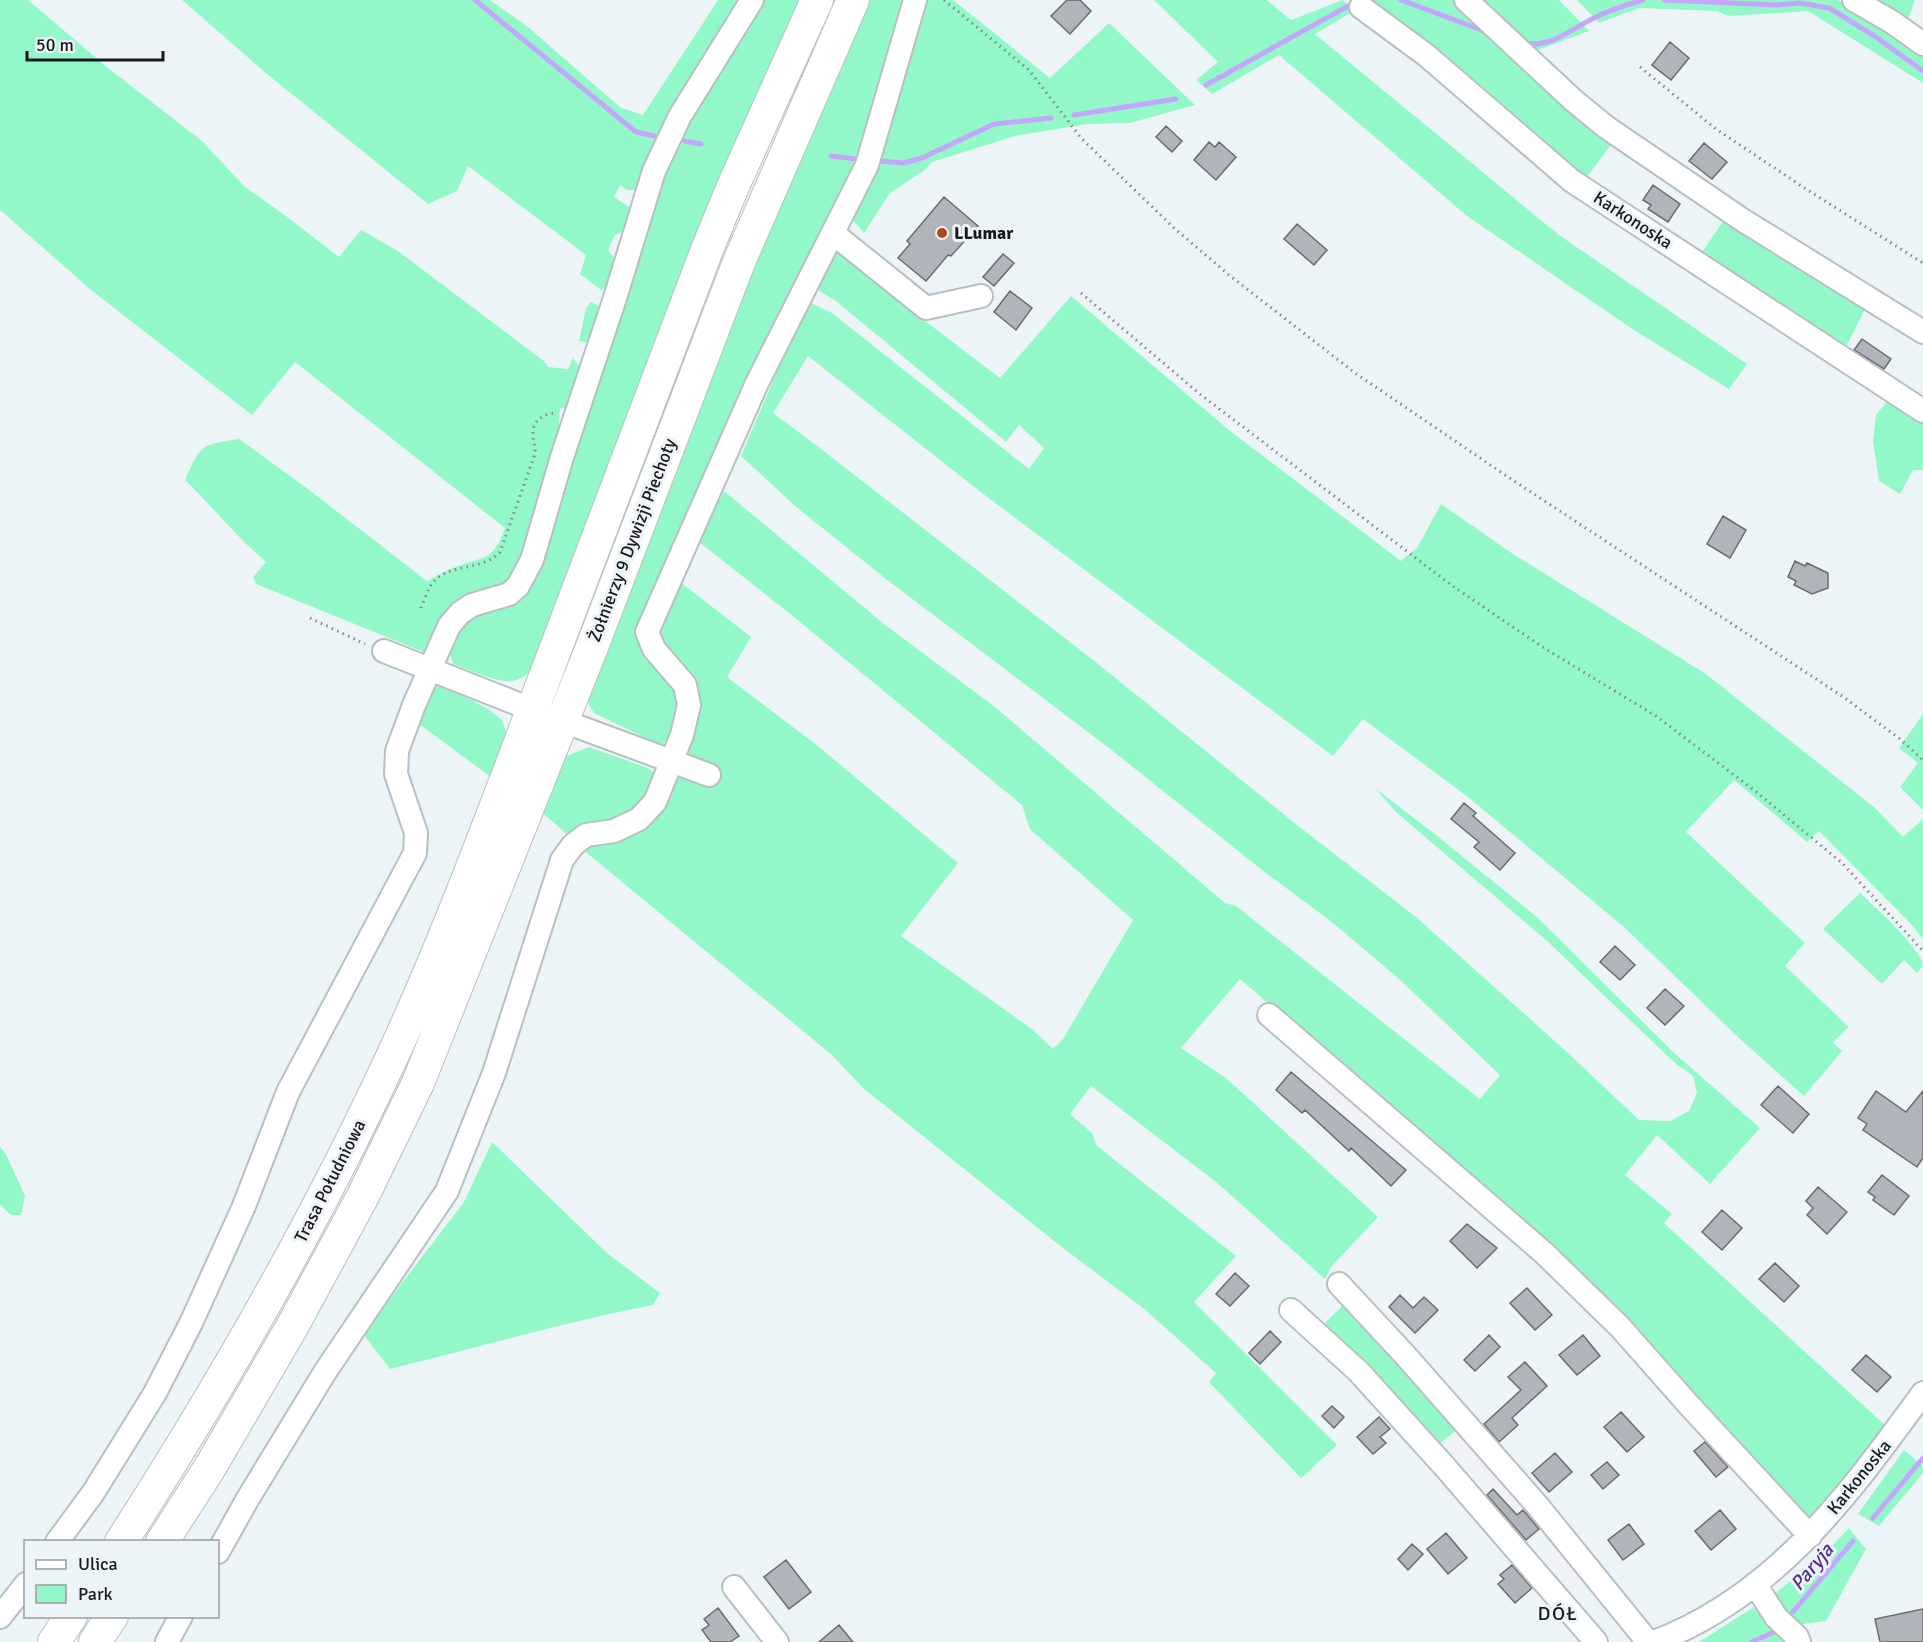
<svg xmlns="http://www.w3.org/2000/svg" width="1923" height="1642" font-family="Signika,sans-serif">
<rect width="100%" height="100%" fill="#edf4f8"/>
<path fill="#93f8c8" d="M0,0H28L108,68L202,141L245,187L286,216L339,257L361,230L398,251L544,361L548,367L568,369L573,358L580,367L569,409L560,408L559,423L565,428L520,570L426,653L256,584L253,577L266,562C237,538 213,507 185,480C201,445 200,445 239,439L308,489L427,581C436,577 444,571 453,568C482,556 493,563 505,528L295,362L252,415L91,290L0,210Z
M182,0H490L528,27L621,108L643,115L718,0H743L708,49L668,118L638,190H627L620,185L614,197L631,208L625,231L615,235L608,250L616,260L608,286L601,290L580,274L586,255L468,166L457,191L428,204L267,74Z
M759,0H802L534,669C528,674 521,679 513,681C499,684 468,669 453,664L448,648L457,629L476,614L522,596L534,580L536,567L668,154Z
M863,0H907L889,49L868,121L839,204L644,647L675,692L678,704L672,734L662,746L594,713L589,705L585,693L733,312Z
M934,0H953L1050,78L1109,23L1195,105L1130,123L1087,124L1015,136L932,162L926,169L890,193L864,233L853,220L893,117L921,1Z
M1154,0H1267L1291,20L1343,0L1354,11L1315,34L1559,235L1747,364L1729,389L1634,330L1467,216L1279,55L1212,94L1196,80L1218,62Z
M1363,0H1457L1613,142L1584,181Z
M1475,0H1559L1589,31L1538,50H1527Z
M1577,0H1838L1848,4L1923,51V83L1808,11L1728,16L1717,11L1639,8L1599,23Z
M1865,0H1915L1907,22Z
M1726,217L1867,305L1844,351L1700,255Z
M836,247L928,314L925,321L1000,378L1071,296L1229,430L1401,561L1417,548L1441,504L1513,554L1706,674L1875,808L1903,837L1923,819V939L1911,924L1819,831L1807,842L1734,780L1686,832L1805,943L1785,966L1849,1027L1833,1042L1842,1051L1804,1096L1741,1040L1624,927L1468,797L1363,719L1333,756L982,493L808,356L773,413L812,442L1097,663L1297,825L1416,917L1567,1052L1639,1120L1670,1121L1689,1111L1697,1093L1693,1076L1675,1063L1547,941L1396,812L1375,788L1436,835L1538,918L1673,1052L1760,1128L1710,1184L1657,1135L1625,1175L1672,1214L1664,1223L1886,1426L1812,1521L1677,1374L1585,1278L1240,979L1181,1048L1226,1078L1378,1217L1331,1267L1325,1279L1216,1182L1091,1086L1070,1114L1092,1133L1097,1146L1236,1256L1194,1302L1337,1445L1301,1478L1209,1382L1216,1373L1143,1308L1063,1248L863,1088L832,1055L582,849L673,779L684,778L686,756L691,735L659,628L679,581L751,637L727,677L818,746L958,863L901,936L1032,1029L1053,1049L1063,1039L1133,920L1030,829L1022,805L794,617L698,541L724,491L884,624L995,707L1225,903L1236,906L1480,1099L1500,1075L1398,978L1333,923L1262,870L1109,748L886,579L795,506L741,456L807,301L832,313L1029,469L1044,448L1019,425L1006,442L836,301L819,291L817,279Z
M591,302L602,307L591,343L579,341L586,308Z
M1889,399L1923,420V470H1913L1900,494L1879,481L1873,441L1876,415Z
M438,686L449,688L488,709L502,720L507,736L492,778L415,721L429,691Z
M1923,714V810L1900,787L1918,763L1899,748Z
M589,747L648,768L655,774L648,794L641,805L623,816L584,827L568,835L540,811L559,759Z
M1860,893C1874,906 1923,950 1923,966L1917,973L1904,960L1882,984L1823,929Z
M492,1142L607,1253L660,1293L653,1305C564,1322 477,1348 390,1369L363,1334L464,1202Z
M0,1147L6,1154L25,1196L21,1215H11L0,1205Z
M1347,1301L1462,1425L1435,1448L1322,1326Z
M1904,1450L1923,1466V1473L1879,1526L1858,1514Z
M1849,1528L1866,1549L1826,1621L1795,1625L1788,1612L1774,1606L1771,1597L1832,1546Z
M1757,1605L1792,1642H1699Z"/>
<g fill="none" stroke-linecap="round" stroke-linejoin="round">
<path stroke="#c5a6fd" stroke-width="5" d="M475,0L636,132L654,136
M1401,0L1487,32
M1664,0L1776,5L1800,3L1829,8L1873,35L1923,71
M1524,43C1551,48 1571,29 1594,18C1610,10 1625,5 1643,0
M1206,85L1357,1
M1074,115L1176,99
M685,141L701,144
M831,156L856,159
M880,161L904,163L922,158L994,124L1051,118
M1873,1518L1923,1458
M1793,1612L1853,1541
M1752,1642L1776,1631"/>
</g>
<path fill="#b1b4ba" stroke="#696b71" stroke-width="1.5" d="M1067,0H1080L1091,11L1070,34L1051,16Z
M1670,42L1689,58L1671,80L1652,65Z
M1166,126L1182,141L1172,152L1156,137Z
M1209,142L1215,147L1219,142L1236,157L1216,180L1194,160Z
M1704,143L1727,162L1712,179L1689,161Z
M1653,185L1680,204L1668,222L1648,209L1651,205L1643,200Z
M944,197L978,226L951,256L948,255L926,281L898,258L910,244L907,241Z
M1297,224L1327,250L1314,265L1284,239Z
M1003,254L1014,263L994,286L983,277Z
M1010,291L1032,308L1016,330L994,312Z
M1862,339L1891,359L1884,369L1854,350Z
M1723,516L1746,530L1730,558L1707,544Z
M1795,561L1805,566L1807,563L1828,573V588L1812,594L1794,585L1796,581L1788,577Z
M1464,803L1476,813L1473,816L1515,853L1500,870L1474,847L1479,842L1451,819Z
M1615,946L1635,965L1620,980L1600,962Z
M1665,989L1684,1006L1665,1025L1647,1008Z
M1291,1072L1406,1170L1391,1186L1351,1148L1349,1151L1305,1110L1302,1113L1276,1090Z
M1778,1086L1809,1114L1793,1133L1761,1105Z
M1876,1091L1906,1112L1923,1091V1158L1917,1167L1863,1130L1867,1124L1858,1118Z
M1882,1175L1909,1196L1894,1215L1873,1200L1875,1197L1868,1192Z
M1818,1187L1847,1212L1827,1234L1807,1215L1813,1208L1806,1201Z
M1722,1210L1742,1228L1722,1250L1702,1232Z
M1467,1224L1497,1248L1477,1268L1450,1241Z
M1775,1263L1799,1286L1784,1302L1759,1279Z
M1235,1273L1249,1286L1230,1306L1216,1294Z
M1527,1288L1552,1315L1535,1330L1510,1303Z
M1400,1295L1413,1308L1424,1297L1438,1310L1415,1333L1389,1307Z
M1270,1331L1281,1342L1260,1364L1249,1353Z
M1489,1335L1500,1347L1475,1371L1464,1360Z
M1583,1335L1600,1356L1577,1375L1559,1355Z
M1866,1355L1891,1377L1877,1392L1852,1370Z
M1525,1362L1547,1386L1512,1418L1518,1425L1499,1442L1484,1424L1521,1390L1508,1377Z
M1332,1406L1344,1417L1334,1428L1322,1416Z
M1621,1412L1644,1437L1627,1452L1604,1427Z
M1379,1417L1390,1429L1380,1437L1386,1443L1373,1454L1357,1437Z
M1705,1442L1728,1467L1716,1477L1694,1451Z
M1555,1453L1572,1472L1549,1492L1532,1473Z
M1607,1462L1619,1475L1603,1489L1591,1475Z
M1493,1489L1517,1515L1523,1510L1539,1529L1526,1540L1487,1495Z
M1720,1510L1736,1529L1711,1550L1695,1531Z
M1629,1524L1644,1544L1623,1560L1608,1540Z
M1446,1533L1467,1558L1448,1574L1427,1549Z
M1412,1544L1423,1554L1408,1570L1398,1559Z
M786,1560L811,1592L789,1609L764,1577Z
M1512,1565L1532,1588L1515,1603L1498,1584L1504,1579L1500,1575Z
M718,1608L739,1636L730,1642H711L702,1630L709,1625L704,1619Z
M1923,1609V1642H1880L1875,1619Z
M839,1625L853,1642H819Z"/>
<g fill="none" stroke-linecap="round" stroke-linejoin="round">
<defs>
<path id="minor" d="M1466,0L1573,100L1606,127L1741,219L1923,332
M1854,0L1892,22L1923,44
M1361,7L1426,55L1572,181L1923,411
M834,234L926,308L981,296
M384,651L533,710L709,775
M1269,1015L1544,1253L1620,1327L1688,1404L1810,1536
M1339,1284L1405,1355L1537,1505L1648,1642
M1291,1310L1359,1372L1445,1467L1596,1642
M57,1542L93,1493L155,1393L191,1323L244,1206L288,1092L415,853L416,833L396,774L397,751L414,705L449,626L460,613L472,605L509,594L518,586L532,560L562,457L615,298L654,171L680,116L752,0
M218,1552L247,1500L325,1372L447,1191L494,1073L562,860L573,845L586,835L614,831L639,819L655,802L682,735L689,705L685,685L654,649L647,632L757,383L867,165L915,0
M1755,1584L1776,1617L1797,1637L1799,1642
M734,1587L777,1642
M0,1617L26,1584
M167,1642L181,1616
M1654,1642C1776,1596 1849,1494 1923,1393"/>
<path id="highway" d="M121,1542C226,1379 322,1211 402,1035C454,920 498,800 543,682C598,537 653,392 708,247L734,184L817,0
M162,1542L209,1469L292,1327L363,1196L418,1083L592,647L739,262L853,0
M54,1642L71,1616
M95,1642L112,1616"/>
</defs>
<use href="#minor" stroke="#b8bfc3" stroke-width="26"/>
<use href="#highway" stroke="#b8bfc3" stroke-width="34"/>
<path stroke="#83888b" stroke-width="3" stroke-dasharray="1.5 4.5" stroke-linecap="butt" d="M944,0L1029,70L1081,138L1174,228L1229,275L1355,373L1511,479L1842,696L1900,739L1923,760
M1640,67L1716,129L1806,189L1923,263
M1081,293L1201,395L1454,587L1544,648L1656,716L1754,790L1842,863L1923,951
M421,608C424,601 427,592 431,585C446,562 483,572 500,552L535,454C536,446 533,442 533,434C532,420 545,413 557,413
M310,618L365,644"/>
<use href="#minor" stroke="#fff" stroke-width="22"/>
<use href="#highway" stroke="#fff" stroke-width="32"/>
</g>
<circle fill="#af4a18" stroke="#edf4f8" stroke-width="2" cx="942" cy="233" r="6"/>
<g text-anchor="middle" dominant-baseline="central" stroke-width="6" stroke-linejoin="round" paint-order="stroke">
<g font-size="18" fill="#171a1b" stroke="#edf4f8">
<text transform="translate(1633 220) rotate(33)">Karkonoska</text>
<text transform="translate(632 540) rotate(-69)">Żołnierzy 9 Dywizji Piechoty</text>
<text transform="translate(330 1181) rotate(-63)">Trasa Południowa</text>
<text transform="translate(1859 1477) rotate(-51)">Karkonoska</text>
</g>
<g font-size="18" font-weight="bold" fill="#171a1b" stroke="#edf4f8" text-anchor="start">
<text x="954" y="233">LLumar</text>
</g>
<g font-size="20" font-style="italic" fill="#562a8c" stroke="#edf4f8">
<text transform="translate(1812 1567) rotate(-50)">Paryja</text>
</g>
<g font-size="20" letter-spacing="1.5" fill="#171a1b" stroke="#edf4f8">
<text x="1558" y="1613">DÓŁ</text>
</g>
</g>
<rect x="24" y="1540" width="195" height="78" fill="#edf4f8" stroke="#979da0" stroke-width="1.5"/>
<rect x="36" y="1560" width="30" height="9" fill="#ffffff" stroke="#979da0" stroke-width="1.5"/>
<text x="78" y="1570" font-size="18" fill="#171a1b">Ulica</text>
<rect x="36" y="1585" width="30" height="18" fill="#93f8c8" stroke="#979da0" stroke-width="1.5"/>
<text x="78" y="1600" font-size="18" fill="#171a1b">Park</text>
<path d="M27 51v9h136v-9" fill="none" stroke="#171a1b" stroke-width="3"/>
<text x="36" y="51" font-size="18" fill="#171a1b" stroke="#edf4f8" stroke-width="4.5" paint-order="stroke">50 m</text>
</svg>
